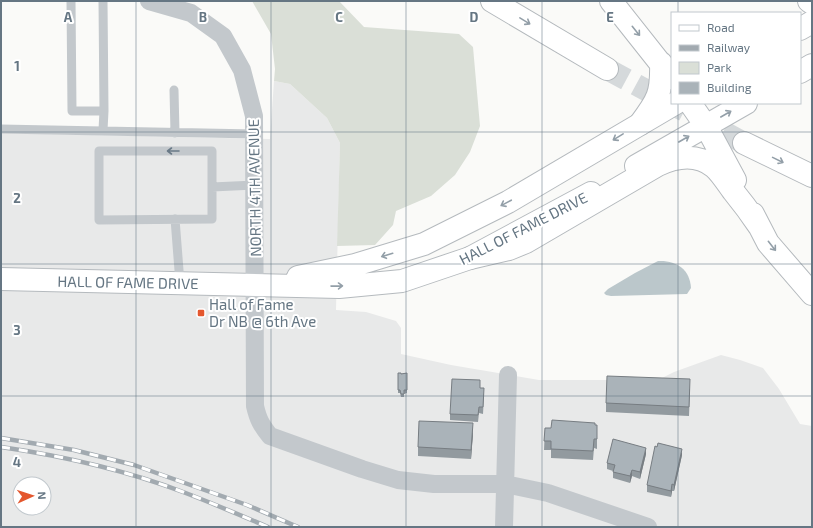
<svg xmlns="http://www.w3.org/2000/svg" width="813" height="528" font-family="'Exo 2',sans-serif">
<rect width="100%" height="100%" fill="#fafaf8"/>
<path fill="#e8e9e9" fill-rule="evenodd" d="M274,81L290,84L327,118L340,143L336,310L366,312L396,321L401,328V354L451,365L539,380H658L674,372L721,355L740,360L763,368L779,389L800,424L812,426V527H1V133L270,139ZM20,484H44V508H20Z"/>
<path fill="#dadfd7" d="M252,1H339L364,27L459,34L473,47L480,126L470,152L455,175L431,196L396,211L393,225L375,245L337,246L340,143L327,118L290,84L274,81L275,69L271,34Z"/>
<path fill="#bbc7cb" d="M658,261C676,260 690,269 691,288L687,294L611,296L606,295L604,293L608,289L635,273Z"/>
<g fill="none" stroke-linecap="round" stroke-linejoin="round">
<path stroke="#d5d9db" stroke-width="22" stroke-dasharray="22 11" stroke-linecap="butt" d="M607,69L744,143"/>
<defs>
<path id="primary" d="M800,29L812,22
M800,72L812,65
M636,166L746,103
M298,277L355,265L424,244L508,202L676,103
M1,279L339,287L402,281L470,258L591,193"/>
<path id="motorway" d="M492,1L607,69
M611,1L672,78
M809,1L812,3
M690,103L706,126L735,180
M640,124C658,100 662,93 661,63
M744,143L812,176
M753,214L768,243L812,294
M470,258L509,249L526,242L658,165C675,157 697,153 714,167C721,173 727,183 733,191C742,202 751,214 759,226"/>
</defs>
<use href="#primary" stroke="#b5babe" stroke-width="24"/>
<use href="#motorway" stroke="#b4b9bd" stroke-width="24"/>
<path stroke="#c3c8cc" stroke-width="9" d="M71,1L72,111H104L103,1
M174,90L175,133
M1,129L255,134
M103,130L104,111
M212,187V219L99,220V151H212V187L255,185
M175,219L180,283"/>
<path stroke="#c3c8cc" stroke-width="18" d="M149,1L191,13L223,36L242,70L254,116L255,406C258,419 261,425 270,436L362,469L398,480L434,484H505L548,493L648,527
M504,527L508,375"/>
<use href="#primary" stroke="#fff" stroke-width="22"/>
<use href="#motorway" stroke="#fff" stroke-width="22"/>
<defs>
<path id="rail" d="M1,438L74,450L134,465L247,505L298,527
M1,447C63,456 125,470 183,492C212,503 240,515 268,527"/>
</defs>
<use href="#rail" stroke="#a2aab0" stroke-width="4.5"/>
<use href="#rail" stroke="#fff" stroke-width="3" stroke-dasharray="9" stroke-linecap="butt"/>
</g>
<path fill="#929a9f" d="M398,373L401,374L407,373V393L404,394V397H401L400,393H398Z
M480,388L484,395L483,414L479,413L478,422L450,420V414Z
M690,389L689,416L606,412V403Z
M595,425L597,434V449L594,448L593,460L551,458V450H544L545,428H551Z
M473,433L471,459L418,456V447Z
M646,454L640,479L632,476L630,483L613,478V471L607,469V463Z
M682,455L674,491H672L671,497L647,492V485Z"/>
<path fill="#777d82" d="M473,423V433L471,459V450Z
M646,448V454L640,479V472Z
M682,449V455L674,491V485Z
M632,470V476L630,483V476Z
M672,484V491L671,497V491Z"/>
<path fill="#aab3b9" stroke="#777d82" d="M398,373H401V374L407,373V390H404V394H401L400,390H398Z
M607,376L690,379L689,407L606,403Z
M452,379L480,380V388H484L483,407H479L478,415L450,414Z
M552,420L595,423V425H597V439H594L593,451L551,449V441H544L545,428H551Z
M419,421L473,423L471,450L418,447Z
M613,439L646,448L640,472L632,470L630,476L613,472L615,465L607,463Z
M658,443L682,449L674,485L672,484L671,491L647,485L655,446L657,447Z"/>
<defs><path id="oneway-shaft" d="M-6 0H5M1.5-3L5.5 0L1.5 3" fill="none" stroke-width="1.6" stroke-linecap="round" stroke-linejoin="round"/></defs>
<g stroke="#939fa8">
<use href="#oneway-shaft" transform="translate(525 21) rotate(31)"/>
<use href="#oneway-shaft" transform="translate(636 31) rotate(51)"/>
<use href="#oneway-shaft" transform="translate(726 114) rotate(-30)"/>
<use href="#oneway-shaft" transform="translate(618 137) rotate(149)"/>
<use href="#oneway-shaft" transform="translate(684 139) rotate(-30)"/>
<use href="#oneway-shaft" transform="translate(778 160) rotate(26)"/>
<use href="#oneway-shaft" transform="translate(506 203) rotate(152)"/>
<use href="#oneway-shaft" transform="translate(772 246) rotate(52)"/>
<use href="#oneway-shaft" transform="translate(387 255) rotate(163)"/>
<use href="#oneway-shaft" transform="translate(337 286) rotate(-1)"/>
</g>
<use stroke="#6a7a87" href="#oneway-shaft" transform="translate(173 151) rotate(180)"/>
<path fill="none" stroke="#657683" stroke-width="1" stroke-opacity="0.55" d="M136,1V527M271,1V527M406,1V527M542,1V527M678,1V13M678,103V527M1,132H812M1,264H812M1,396H812"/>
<rect fill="#e4572e" stroke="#fff" stroke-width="1.5" x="197" y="309" width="8" height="8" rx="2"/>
<g text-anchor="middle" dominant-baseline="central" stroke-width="4" stroke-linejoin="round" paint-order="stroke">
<g font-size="15" fill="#657683" stroke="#fff">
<text transform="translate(254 188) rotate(-91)">NORTH 4TH AVENUE</text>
<text transform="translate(523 228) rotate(-27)">HALL OF FAME DRIVE</text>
<text transform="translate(128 282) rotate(1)">HALL OF FAME DRIVE</text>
</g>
<g font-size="15" fill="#657683" stroke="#fff" text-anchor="start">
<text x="209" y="304">Hall of Fame<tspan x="209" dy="17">Dr NB @ 6th Ave</tspan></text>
</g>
</g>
<g font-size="13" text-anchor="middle" font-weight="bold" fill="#657683" stroke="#fff" stroke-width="4" stroke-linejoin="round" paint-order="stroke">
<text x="68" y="22">A</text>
<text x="203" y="22">B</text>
<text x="339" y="22">C</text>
<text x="474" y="22">D</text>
<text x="610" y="22">E</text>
<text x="17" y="71">1</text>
<text x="17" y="203">2</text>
<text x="17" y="335">3</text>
<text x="17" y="467">4</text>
</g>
<rect width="813" height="528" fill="none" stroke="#657683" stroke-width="4"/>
<rect x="671" y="12" width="130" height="92" fill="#ffffff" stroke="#c1c8cd"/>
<rect x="679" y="25" width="20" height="6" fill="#ffffff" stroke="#c1c8cd"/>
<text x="707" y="32" font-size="12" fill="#657683">Road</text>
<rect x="679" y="45" width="20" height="6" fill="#a2aab0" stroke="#c1c8cd"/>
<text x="707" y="52" font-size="12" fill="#657683">Railway</text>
<rect x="679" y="62" width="20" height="12" fill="#dadfd7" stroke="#c1c8cd"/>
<text x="707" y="72" font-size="12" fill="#657683">Park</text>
<rect x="679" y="82" width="20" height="12" fill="#aab3b9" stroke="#c1c8cd"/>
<text x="707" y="92" font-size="12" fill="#657683">Building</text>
<g transform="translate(32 496) rotate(87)"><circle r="19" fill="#ffffff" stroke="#c1c8cd"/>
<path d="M0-3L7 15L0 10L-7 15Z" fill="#e4572e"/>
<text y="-6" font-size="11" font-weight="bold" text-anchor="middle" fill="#657683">N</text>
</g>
</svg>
